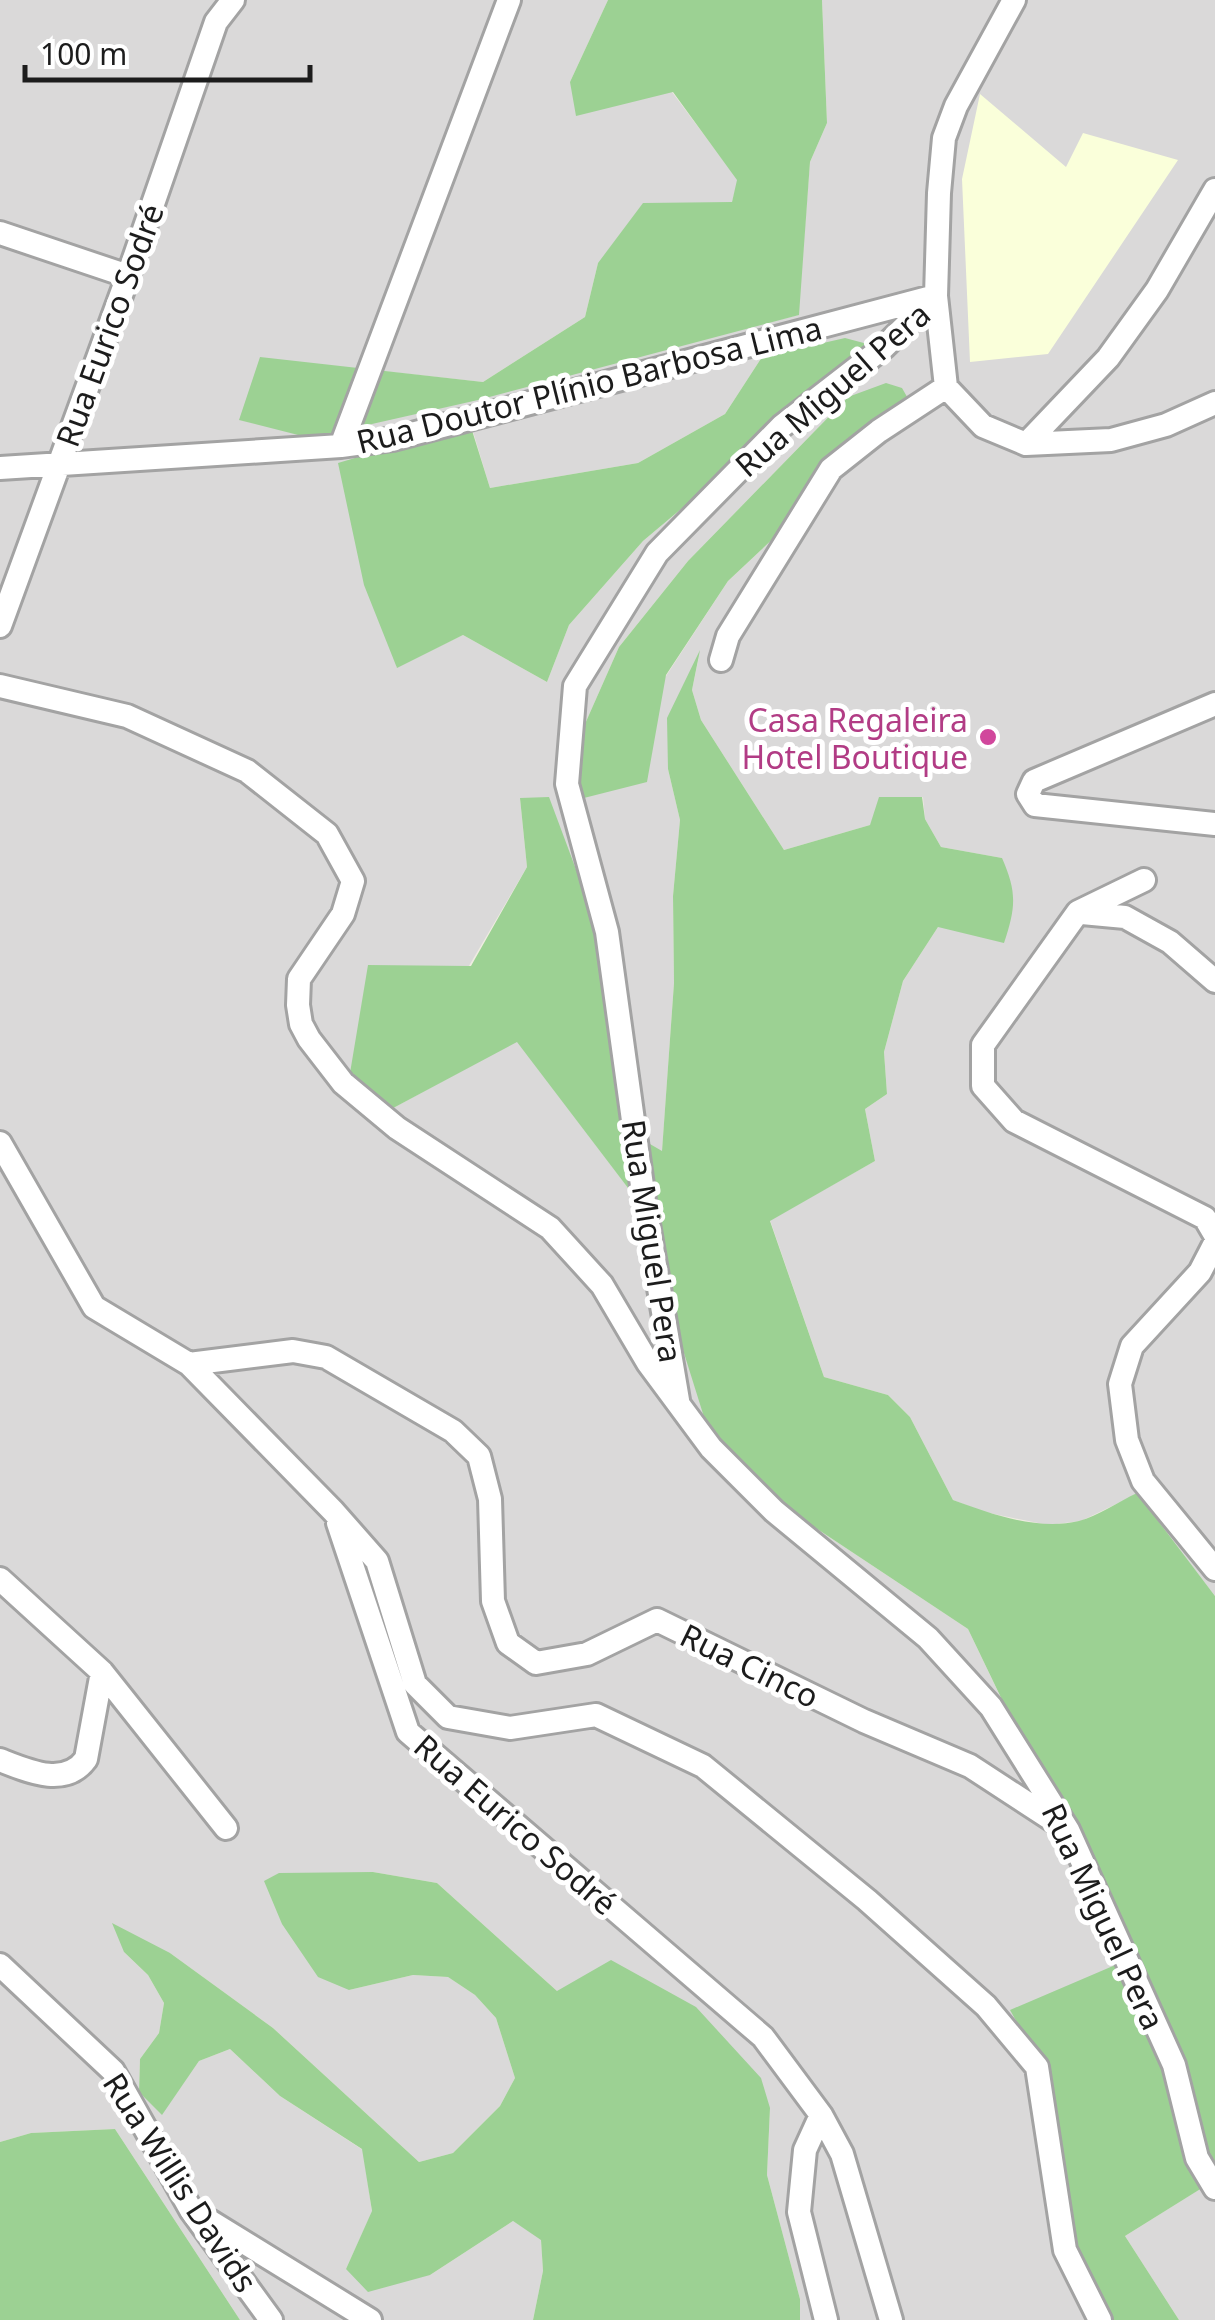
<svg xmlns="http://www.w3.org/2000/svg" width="1215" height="2320" font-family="'Noto Sans',sans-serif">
<rect width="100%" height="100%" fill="#efece1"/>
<path fill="#dad9d9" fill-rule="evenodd" d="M0,0H608L570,82L672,92L738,180L732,202L598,263L585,317L483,382L260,358L310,438L798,315L810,162L827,123L822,0H1215V1596L1137,1494L1081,1521L1048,1525L984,1512L953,1500L910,1417L888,1395L824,1377L770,1220L875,1161L865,1109L887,1094L884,1052L903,981L938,927L1002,858L941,847L925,819L923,797L870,825L784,850L701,720L692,690L699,656L668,769L680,820L673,896L674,983L662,1152L631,1133L520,798L527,867L382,1114L517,1041L663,1234L658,1270L763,1493L968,1629L1127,1961L1041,2065L1058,2126L1061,2187L1110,2320H800V2299L767,2175L770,2108L557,1991L437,1883L373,1872L349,1990L413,1975L448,1977L475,1995L496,2018L515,2078L500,2106L453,2153L419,2162L273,2028L170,1953L124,1952L148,1975L164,2003L159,2033L140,2059L139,2091L162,2114L199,2061L230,2049L280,2096L363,2150L372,2212L346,2269L430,2275L513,2221L541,2239L543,2271L533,2320H240L115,2129L31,2133L0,2142ZM874,347L643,541L569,625L547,682L463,635L396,667L471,425L490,488L638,463L725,414L762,357ZM848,397L857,460L728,581L666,676L577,742L619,647L688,561Z
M1211,2182L1215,2187V2320H1179L1125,2236Z"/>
<path fill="#faffda" d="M980,94L1066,167L1083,133L1178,160L1048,354L970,362L962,179Z"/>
<path fill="#9cd193" d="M608,0H822L827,123L810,162L799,315L478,400L310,438L239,420L260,357L483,382L585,317L598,263L643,203L732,202L737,180L673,92L576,116L570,82Z
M845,338L875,346L643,541L569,625L547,682L463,635L397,668L364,585L338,463L470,424L490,488L638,463L725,414L762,357Z
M886,383L902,388L910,402L857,460L728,581L666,675L647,782L576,800L577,742L619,647L688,561L848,397Z
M700,650L692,690L701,720L784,850L870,825L879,797H922L925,819L941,847L1002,858C1017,892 1016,907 1004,943L938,927L903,981L884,1052L887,1094L865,1109L875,1161L770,1221L824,1377L888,1395L910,1417L953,1500C991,1514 1038,1531 1079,1521C1098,1516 1118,1502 1137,1493L1215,1596V2187L1210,2183L1125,2236L1179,2320H1110L1076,2248L1061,2187L1058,2126L1041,2065L1010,2010L1127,1960L968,1629L763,1493L704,1417L658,1270L663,1234L517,1042L382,1114L350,1073L368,965L471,966L527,867L520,798L549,797L596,923L631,1133L662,1151L674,983L673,896L680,820L668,769L667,718Z
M373,1872L437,1883L557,1991L611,1960L696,2007L761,2078L770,2108L767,2175L800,2299V2320H533L543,2271L541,2240L513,2221L430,2275L368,2292L346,2269L372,2211L362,2149L280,2096L230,2049L199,2061L162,2115L139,2092L140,2059L159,2033L164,2003L148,1975L124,1952L112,1923L170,1953L273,2028L419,2162L453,2153L500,2106L515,2078L496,2018L475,1995L448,1977L413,1975L349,1990L318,1977L282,1924L264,1881L279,1873Z
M115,2129L240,2320H0V2142L31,2133Z"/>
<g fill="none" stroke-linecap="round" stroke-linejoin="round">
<defs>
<path id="minor" d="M1014,0L956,106L944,138L939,193L936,296L946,387L983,426L1026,444L1111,440L1166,425L1215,403
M0,233L128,276
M1026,444L1108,358L1157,290L1215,190
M341,446L509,0
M0,468L341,446L393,439L932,297
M0,626L128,276L216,22L233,0
M721,660L728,636L831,469L879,431L946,387
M0,686L127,716L247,771L327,834L353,881L343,914L299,979L298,1005L301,1024L309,1039L343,1083L397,1128L550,1228L602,1285L648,1363L711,1448L774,1511L928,1638L991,1707L1068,1830L1174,2065L1197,2158L1215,2188
M1215,704L1034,781L1028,794L1035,805L1215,824
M1144,880L1078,912L983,1045V1086L1014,1121L1205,1218L1215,1235
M1082,913L1125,917L1170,942L1215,981
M0,1143L94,1307L189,1364L333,1511L377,1561L415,1684L448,1717L510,1728L596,1715L703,1766L867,1900L986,2006L1037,2067L1065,2250L1100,2320
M1215,1243L1200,1272L1132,1346L1120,1384L1127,1440L1143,1481L1215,1569
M189,1364L293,1351L326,1357L453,1431L479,1456L490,1499L493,1601L508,1643L536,1663L587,1654L657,1620L864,1721L970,1766L1062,1826
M678,1400L644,1200L607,932L567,784L575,686L657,553L782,426L884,347L936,296
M338,1523L408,1732L763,2037L821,2115L842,2154L891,2320
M0,1579L102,1672L226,1828
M0,1760C28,1771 65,1788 86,1759L102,1672
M0,1965L113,2071L191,2210L271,2320
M821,2115L805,2150L799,2212L826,2320
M203,2217L370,2320"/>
</defs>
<use href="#minor" stroke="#a3a3a3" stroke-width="28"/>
<use href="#minor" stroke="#fff" stroke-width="22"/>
</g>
<circle fill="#d1479c" stroke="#fff" stroke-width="4" cx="988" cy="737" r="10"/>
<g text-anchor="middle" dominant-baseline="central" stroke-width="10" stroke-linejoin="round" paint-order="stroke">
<g font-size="32" fill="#1c1c1c" stroke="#fff">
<text transform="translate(109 325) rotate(-70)">Rua Eurico Sodré</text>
<text transform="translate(589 384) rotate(-14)">Rua Doutor Plínio Barbosa Lima</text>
<text transform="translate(832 389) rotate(-41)">Rua Miguel Pera</text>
<text transform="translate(653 1241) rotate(81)">Rua Miguel Pera</text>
<text transform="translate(750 1665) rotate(26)">Rua Cinco</text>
<text transform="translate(516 1824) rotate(41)">Rua Eurico Sodré</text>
<text transform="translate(1104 1916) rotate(65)">Rua Miguel Pera</text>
<text transform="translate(181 2182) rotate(57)">Rua Willis Davids</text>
</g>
<g font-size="32" fill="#b23c85" stroke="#fff" text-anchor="end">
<text x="968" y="719">Casa Regaleira<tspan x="968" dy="37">Hotel Boutique</tspan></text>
</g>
</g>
<path d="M25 65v15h285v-15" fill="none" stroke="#1c1c1c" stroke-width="5"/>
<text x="40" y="65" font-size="30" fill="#1c1c1c" stroke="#ffffff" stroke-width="8" paint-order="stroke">100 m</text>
</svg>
